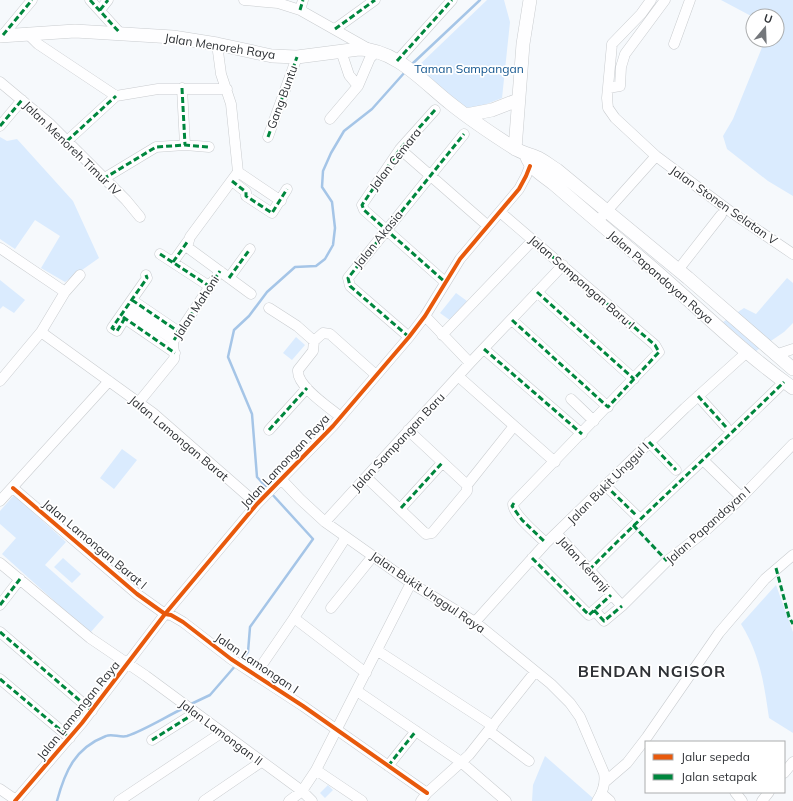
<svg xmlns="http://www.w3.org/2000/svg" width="793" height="801" font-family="Mulish,sans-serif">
<rect width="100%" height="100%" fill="#f6f9fc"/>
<path fill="#daebfe" d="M487,0H504L510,22L502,98L474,109L460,106L415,69Z
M721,0H793V196L768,181L727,149L723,136L733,119L765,40H777V16L753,17Z
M0,137L7,141L17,139L73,201L99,258L65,282L41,268L60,236L35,220L15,249L0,239Z
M787,278L793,283V323L784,332L756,351L723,322L744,308L756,314Z
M0,280L25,300L14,313L3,306L0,309Z
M456,293L467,301L451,321L440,313Z
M296,337L305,345L292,360L283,353Z
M122,449L137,460L114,489L100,478Z
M14,495L66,542L45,565L104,617L90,633L2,554L16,538L0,524V511Z
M63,558L81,574L72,583L54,567Z
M776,585L793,632V733L769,718C764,683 760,655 741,624Z
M545,756L594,799L593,801H532L533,785Z
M328,785L333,790L325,798L320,793Z"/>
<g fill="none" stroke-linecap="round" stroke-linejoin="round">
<path stroke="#a5c5e7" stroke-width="2.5" d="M411,65L480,0
M268,489L257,477L252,414L228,357L234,330L249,316L267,292L295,267L316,266L325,259L333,245L335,228L332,202L322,187L323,171L331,153L344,131L372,109L405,72
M239,662L248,652L250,627L313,539L271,493
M191,704L210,695L236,665
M57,801C65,771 75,748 106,736C112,733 120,738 127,736C145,730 167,716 184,708"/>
<defs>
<path id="minor" d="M90,0L120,33
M244,0L278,3L300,10L369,49
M100,10L108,0
M300,10L303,0
M335,29L375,0
M27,33L38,44L116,96L158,89H227
M3,35L32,0
M217,44L221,74L231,104L238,172
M674,44L690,0
M341,51L349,75L358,86
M397,61L452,0
M0,82L49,123L126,200L140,217
M182,88L185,145
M608,88L620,86L621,67L625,54L665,0
M435,110L400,149L362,205L364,210L445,282
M330,119L358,86L370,58L377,51
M0,126L22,100
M268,137L297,57
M67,141L116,96
M400,149L488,226
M656,156L731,212L793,254
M238,172L190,237L187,247L251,294
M238,172L281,201
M103,179L156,147L185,145L209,147
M232,181L246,192V196L272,213L287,189
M500,212L655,345L659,352L513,504C513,515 538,535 546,543
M597,222L656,156L615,118L608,108L607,98L612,44L641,14L651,0
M0,248L65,292
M160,254L209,286
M173,262L188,241
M678,270L721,215
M229,278L250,249
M537,292L634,379
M132,300L179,332
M269,308L297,326L314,341L313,351L298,370C296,386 330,408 341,417
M131,311L174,340
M121,316L175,353
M425,316L470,363
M125,318L117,331L112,328L147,278L146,275
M512,320L608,407
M41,332L153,413L257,504
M442,335L533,240
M409,337L350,286L348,278L464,134
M314,341L323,333L330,334L376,375
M484,349L582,434
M775,355L793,349
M458,376L555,462
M0,381L41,332L65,292L80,275
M698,396L726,427
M571,399L594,421
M139,402L174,359C176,352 171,347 174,340L220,271
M269,430L307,388
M649,442L676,470
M703,460L741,497
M366,477L426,534L432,533L467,491V485L408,430
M282,480L300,499L325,522L411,583L475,622L551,684L570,703L580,717L604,773C606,784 603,792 597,801
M467,485L514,426
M605,485L637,516
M13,488L137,594L165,614L171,615L183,622L231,659L303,706L427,793
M0,501L109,381
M401,508L442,463
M325,522L470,363L563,265
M557,534L622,606L667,561L703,533L738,501L793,444
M532,558L589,615L611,595
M0,563L90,638L146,676L302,791L312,801
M589,570C653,505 720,445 784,382
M0,605L20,579
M331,608L373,556
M594,610L604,621L622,606
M294,618L366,673
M475,622L546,543L685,408L747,352
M0,632L92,711
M378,651L493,726
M255,675L294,618L346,537
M0,679L70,738
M357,691L461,762L506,801
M489,731L529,761
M152,740L195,713
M388,766L416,731
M316,770L362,801
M784,773L793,762
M606,781L627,763L647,737L719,633L765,579L793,555
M0,789L16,800
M735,792L742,801
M602,794L610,801
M15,801L82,723L165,614L257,504L333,426L409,337L425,316L460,259L519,189L526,176L530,166
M119,801L221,733
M204,801L261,762
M289,801L302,791L316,770L411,583
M421,801L427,793L469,755L535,672
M762,801L769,792"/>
<path id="major" d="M0,36L75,31L173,37L217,44L272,56L297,57L359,49C396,49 424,83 451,104C471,120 492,134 514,148C522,153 528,154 536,157C544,160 550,166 557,170L688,278L793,369
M466,115L492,110L518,100
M515,149L523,44L530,0
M526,155C532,171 542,174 555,185C584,210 613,235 643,260C693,302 739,350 793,388"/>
</defs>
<use href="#minor" stroke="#c9cccf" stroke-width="11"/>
<use href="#major" stroke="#c9cccf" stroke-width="14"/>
<use href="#minor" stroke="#fefeff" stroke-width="10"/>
<use href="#major" stroke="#fefeff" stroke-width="13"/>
<path stroke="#00873e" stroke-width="3" stroke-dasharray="6 3" stroke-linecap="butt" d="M90,0L120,33
M100,10L108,0
M300,10L303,0
M335,29L375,0
M3,35L32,0
M397,61L452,0
M182,88L185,145
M435,110L400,149L362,205L364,210L445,282
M0,126L22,100
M268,137L297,57
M67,141L116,96
M103,179L156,147L185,145L209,147
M232,181L246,192V196L272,213L287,189
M160,254L209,286
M173,262L188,241
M229,278L250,249
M537,292L634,379
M132,300L179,332
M123,317L175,353
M125,318L117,331L112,328L147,278L146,275
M512,320L608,407L659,352L655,345L533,240
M409,337L350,286L348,278L464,134
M174,340L220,271
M484,349L582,434
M698,396L726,427
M269,430L307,388
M649,442L676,470
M605,485L637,516
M514,503L512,506L522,520L546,543
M401,508L442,463
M633,525L667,561
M532,558L589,615L611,595
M776,568L789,617L793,624
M589,570C653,505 720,445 784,382
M0,605L20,579
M594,610L604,621L622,606
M0,632L92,711
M0,679L70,738
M152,740L195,713
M388,766L416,731"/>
<defs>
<path id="cycleway" d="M13,488L137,594L165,614L171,615L183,622L231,659L303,706L427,793
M15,801L82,723L165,614L257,504L333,426L409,337L425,316L460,259L519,189L526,176L530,166"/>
</defs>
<use href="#cycleway" stroke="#fff" stroke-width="6"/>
<use href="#cycleway" stroke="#e8590c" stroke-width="4"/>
</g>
<g text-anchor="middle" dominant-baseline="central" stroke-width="3.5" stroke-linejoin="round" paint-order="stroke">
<g font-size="12" fill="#2e3135" stroke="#fff">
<text transform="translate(220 46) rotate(9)">Jalan Menoreh Raya</text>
<text transform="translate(282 97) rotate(-70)">Gang Buntu</text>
<text transform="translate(72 148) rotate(44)">Jalan Menoreh Timur IV</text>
<text transform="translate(395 159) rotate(-52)">Jalan Cemara</text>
<text transform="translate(724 205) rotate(35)">Jalan Stonen Selatan V</text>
<text transform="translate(378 239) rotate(-51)">Jalan Akasia</text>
<text transform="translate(661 277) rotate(41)">Jalan Papandayan Raya</text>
<text transform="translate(582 282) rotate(41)">Jalan Sampangan Baru I</text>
<text transform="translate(196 307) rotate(-57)">Jalan Mahoni</text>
<text transform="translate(179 438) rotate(40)">Jalan Lamongan Barat</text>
<text transform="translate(398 442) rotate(-47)">Jalan Sampangan Baru</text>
<text transform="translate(285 461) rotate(-47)">Jalan Lamongan Raya</text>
<text transform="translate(608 483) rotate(-45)">Jalan Bukit Unggul I</text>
<text transform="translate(708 525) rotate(-42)">Jalan Papandayan I</text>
<text transform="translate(95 544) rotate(40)">Jalan Lamongan Barat I</text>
<text transform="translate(584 564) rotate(48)">Jalan Keranji</text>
<text transform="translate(428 592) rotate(34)">Jalan Bukit Unggul Raya</text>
<text transform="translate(257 663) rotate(34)">Jalan Lamongan I</text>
<text transform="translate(78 710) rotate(-51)">Jalan Lamongan Raya</text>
<text transform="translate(221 732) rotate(37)">Jalan Lamongan II</text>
</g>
<g font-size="12" fill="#13568f" stroke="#fff">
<text x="469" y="68">Taman Sampangan</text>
</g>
<g font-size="16" font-weight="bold" letter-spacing="1" fill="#2e3135" stroke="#fff">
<text x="652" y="671">BENDAN NGISOR</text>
</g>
</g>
<rect x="645" y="741" width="140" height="52" fill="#ffffff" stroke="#abadae"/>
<rect x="653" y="754" width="20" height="6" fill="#e8590c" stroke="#abadae"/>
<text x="681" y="761" font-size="12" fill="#2e3135">Jalur sepeda</text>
<rect x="653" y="774" width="20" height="6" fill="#00873e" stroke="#abadae"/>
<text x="681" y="781" font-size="12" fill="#2e3135">Jalan setapak</text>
<g transform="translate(765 28) rotate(19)"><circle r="19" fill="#ffffff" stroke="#abadae"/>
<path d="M0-3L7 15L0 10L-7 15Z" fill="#74777b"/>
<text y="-6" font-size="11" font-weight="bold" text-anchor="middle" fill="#2e3135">U</text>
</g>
</svg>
